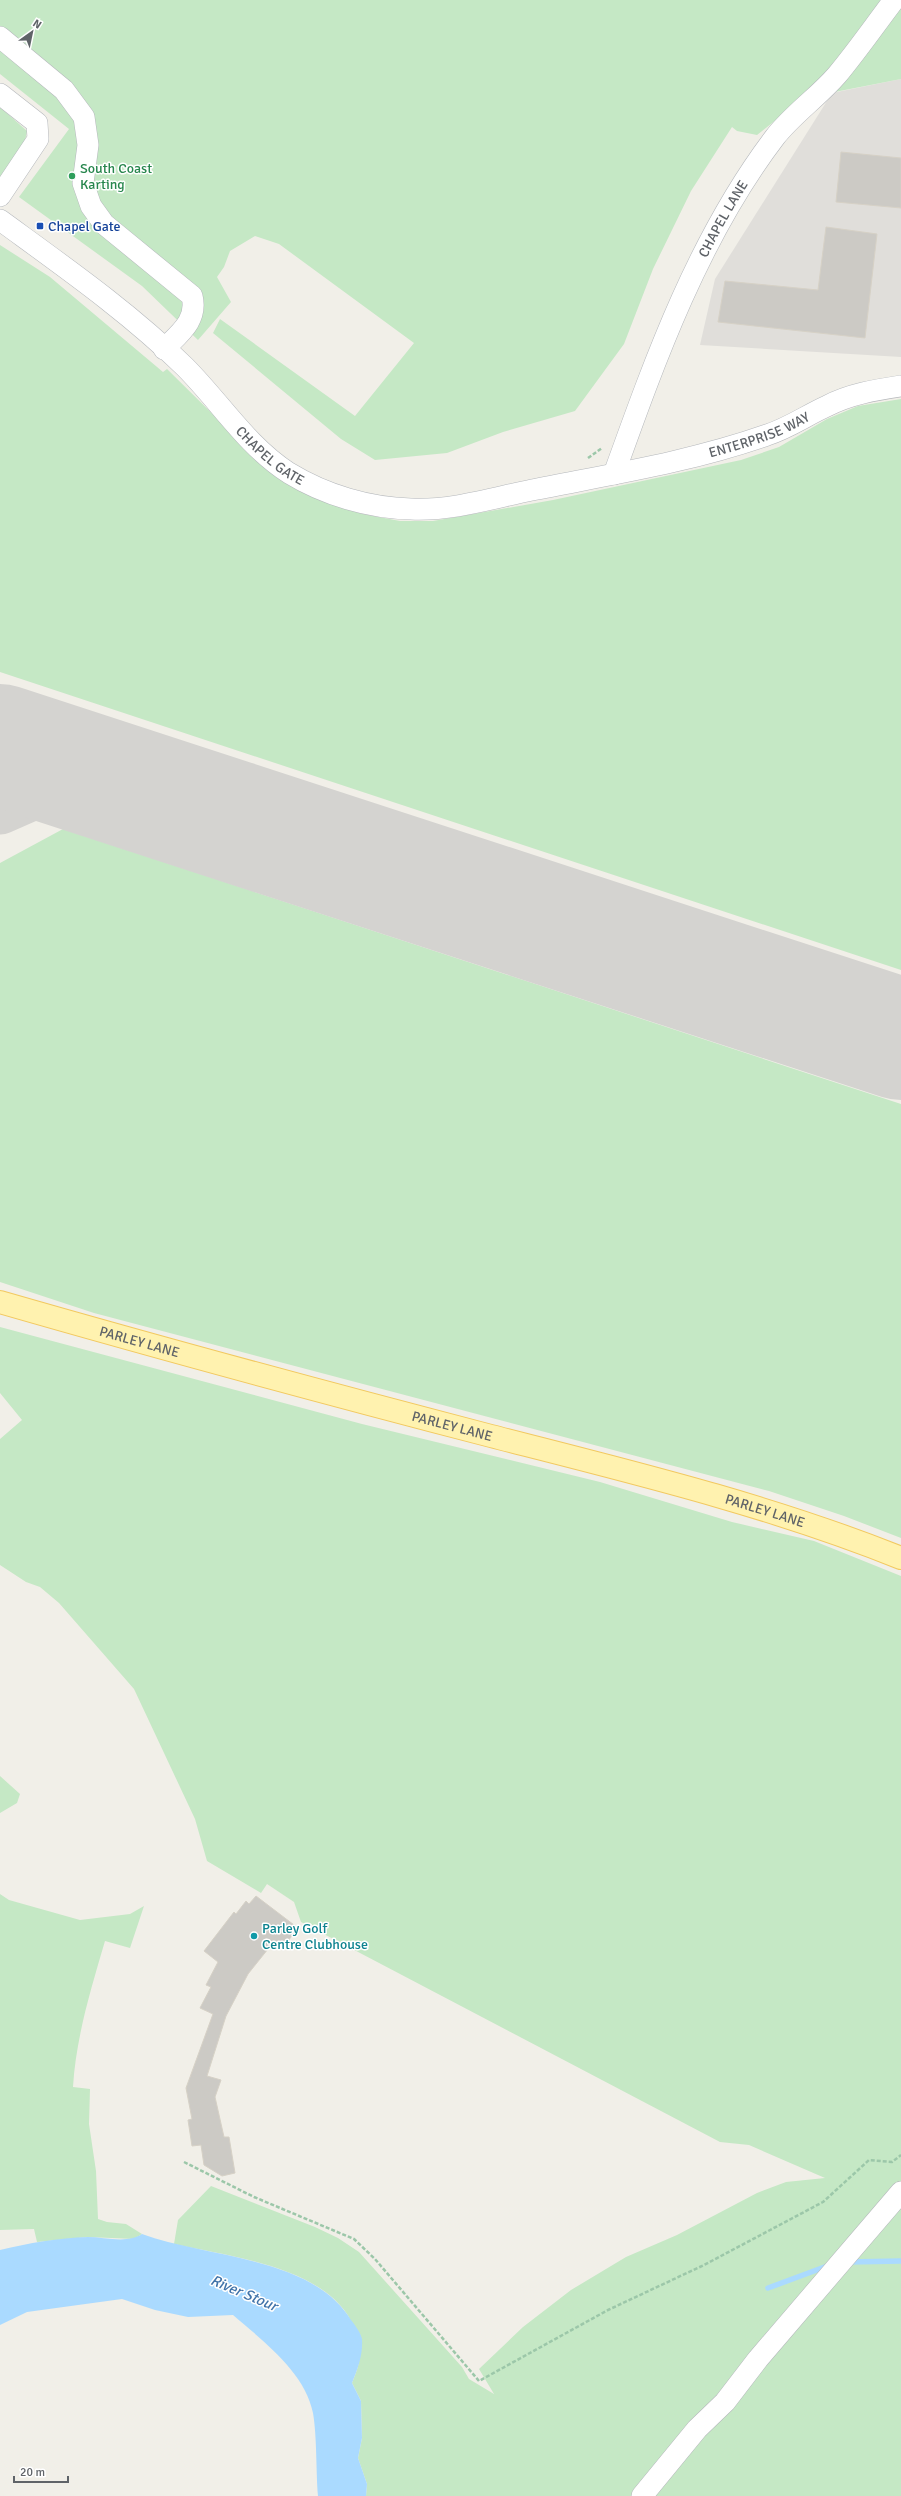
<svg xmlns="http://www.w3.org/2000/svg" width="901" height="2496" font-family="Signika,sans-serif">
<rect width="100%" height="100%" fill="#f1efe8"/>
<path fill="#e0deda" d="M901,79V357L700,345L715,279L832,93Z"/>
<path fill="#c5e8c5" d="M0,0H901V79L804,98L757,135L737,131L732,127L691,191L653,269L624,344L575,411L503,432L447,453L375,460L341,439L213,333L220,319L355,416L414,343L279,244L255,236L230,251L224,267L217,277L231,302L198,340L142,286L19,197L69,129L0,74Z
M0,107L27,131L24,146L0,178Z
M0,245L50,277L163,372L167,369L249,450L331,504L363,514L400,521H433L553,500L741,460L779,447L827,419L858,406L901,399V970L0,672Z
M63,829L901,1104V1538L844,1516L769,1491L94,1313L0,1282V863Z
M0,1327L362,1424L600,1482L732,1522L814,1541L901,1576V2496H366L367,2484L358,2458L362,2438L361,2401L352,2383C362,2358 360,2360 353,2334C352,2328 351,2319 347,2314C314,2265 227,2256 174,2244L178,2220L211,2186L315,2227L338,2238L359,2252L462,2367L469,2379L494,2394L479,2369L523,2327L571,2290L626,2257L677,2235L757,2193L786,2182L825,2178L749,2145L720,2142L301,1922L294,1902L267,1884L261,1893L207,1861L195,1819L134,1689L59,1603L40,1587L26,1582L0,1565V1439L22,1420L0,1393Z
M0,1776L20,1794L17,1803L0,1813Z
M0,1894L9,1900L80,1920L130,1914L144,1906L130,1948L105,1941C91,1989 76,2037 73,2087L90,2089L89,2124L96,2171L98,2219L107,2222L126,2224L142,2234L134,2239L88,2237L37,2242L34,2229L0,2230Z"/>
<path fill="#aadaff" d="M142,2234C207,2258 312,2256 351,2320C355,2325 361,2333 362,2339C363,2355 358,2368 352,2383L361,2401L362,2438L358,2458L367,2484L366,2496H318C316,2472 317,2436 313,2413C305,2372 263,2341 233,2315L188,2317L155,2310L122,2299L27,2312L0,2325V2250C29,2243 58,2238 88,2237C105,2237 127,2244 142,2234Z"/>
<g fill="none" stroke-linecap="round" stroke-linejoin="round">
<path stroke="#aadaff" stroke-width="5.5" d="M848,2262L901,2261
M768,2288L830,2265"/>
<path stroke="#d4d3d0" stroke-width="49" d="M0,715L37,746L81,772
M0,810L66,781L83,778L105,780"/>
<path stroke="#d4d3d0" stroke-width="122" d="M0,745L901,1039"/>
</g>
<path fill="#cccac5" stroke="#d6d1c6" d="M841,152L901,158V208L836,202Z
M826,227L877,234L865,338L718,322L725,281L818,290Z
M256,1896L298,1928L284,1946L272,1944L248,1974L226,2016L207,2076L221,2080L215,2097L224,2137H229L235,2173L222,2176L204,2165L201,2145L192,2146L188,2120L192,2119L186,2088L213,2014L200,2008L211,1987L206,1985L218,1962L204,1951L234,1912L236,1914L246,1901L249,1904Z"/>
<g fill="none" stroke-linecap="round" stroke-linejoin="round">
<defs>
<g id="minor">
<path d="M0,37L64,90L84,117L88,145L83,183L91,206L104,224L192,296C198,320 180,333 164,349"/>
<path d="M0,94L37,123L38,139L0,196"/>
<path id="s1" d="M0,220C63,266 129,312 185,367C220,402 247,446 289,473C325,495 369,508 411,509C451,511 493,498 532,490C612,474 690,462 767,435C789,428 807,415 827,406C850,394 875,390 901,386"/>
<path id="s2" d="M614,474C656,357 699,237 775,137C793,114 818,97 837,75C857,51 875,25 894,0"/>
<path d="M642,2496L697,2429L725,2402L758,2359L901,2192"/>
</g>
<g id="major">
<path id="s3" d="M0,1302C163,1349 326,1393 491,1436C628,1471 769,1505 901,1558"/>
</g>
</defs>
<use href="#minor" stroke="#b5b8bc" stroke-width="22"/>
<use href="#major" stroke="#f2c960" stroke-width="24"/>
<path stroke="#9cc7a9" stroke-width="2.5" stroke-dasharray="4 2" stroke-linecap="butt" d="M588,458L602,448
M184,2162L254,2197L354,2239L375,2259L479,2381L608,2310L704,2265L823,2202L869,2160L892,2162L901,2155"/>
<use href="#minor" stroke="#fff" stroke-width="21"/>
<use href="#major" stroke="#fff2af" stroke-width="22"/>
</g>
<circle fill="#2e9e5b" stroke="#fff" stroke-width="1.5" cx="72" cy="176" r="4"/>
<rect fill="#1a4fb4" stroke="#fff" stroke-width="1.5" x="36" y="222" width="8" height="8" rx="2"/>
<circle fill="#0f9aa8" stroke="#fff" stroke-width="1.5" cx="254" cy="1936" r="4"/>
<g text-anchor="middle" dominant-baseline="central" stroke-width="3" stroke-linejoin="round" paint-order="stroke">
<g font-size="14" fill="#27864d" stroke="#fff" text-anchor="start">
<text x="80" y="168">South Coast<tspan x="80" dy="16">Karting</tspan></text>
</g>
<g font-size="14" fill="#5f6368" stroke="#fff">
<text stroke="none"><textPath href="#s2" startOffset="278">CHAPEL LANE</textPath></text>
<text stroke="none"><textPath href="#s1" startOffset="871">ENTERPRISE WAY</textPath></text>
<text stroke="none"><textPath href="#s1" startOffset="360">CHAPEL GATE</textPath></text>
<text stroke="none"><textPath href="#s3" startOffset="145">PARLEY LANE</textPath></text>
<text stroke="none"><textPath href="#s3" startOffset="469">PARLEY LANE</textPath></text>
<text stroke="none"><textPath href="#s3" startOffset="793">PARLEY LANE</textPath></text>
</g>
<g font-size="14" fill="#164399" stroke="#fff" text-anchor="start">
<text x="48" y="226">Chapel Gate</text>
</g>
<g font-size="14" fill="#0d838f" stroke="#fff" text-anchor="start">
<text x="262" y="1928">Parley Golf<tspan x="262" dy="16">Centre Clubhouse</tspan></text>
</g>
<g font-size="15" font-style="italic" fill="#4174aa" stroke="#fff">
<text transform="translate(244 2293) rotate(23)">River Stour</text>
</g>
</g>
<g transform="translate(32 32) rotate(33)" stroke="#ffffff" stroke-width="3" paint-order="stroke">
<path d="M0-3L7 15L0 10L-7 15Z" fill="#5f6368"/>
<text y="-6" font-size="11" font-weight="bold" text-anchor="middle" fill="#5f6368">N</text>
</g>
<path d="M14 2476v6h54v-6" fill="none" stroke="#5f6368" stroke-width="2"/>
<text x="20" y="2476" font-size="12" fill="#5f6368" stroke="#ffffff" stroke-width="3" paint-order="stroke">20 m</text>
</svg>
